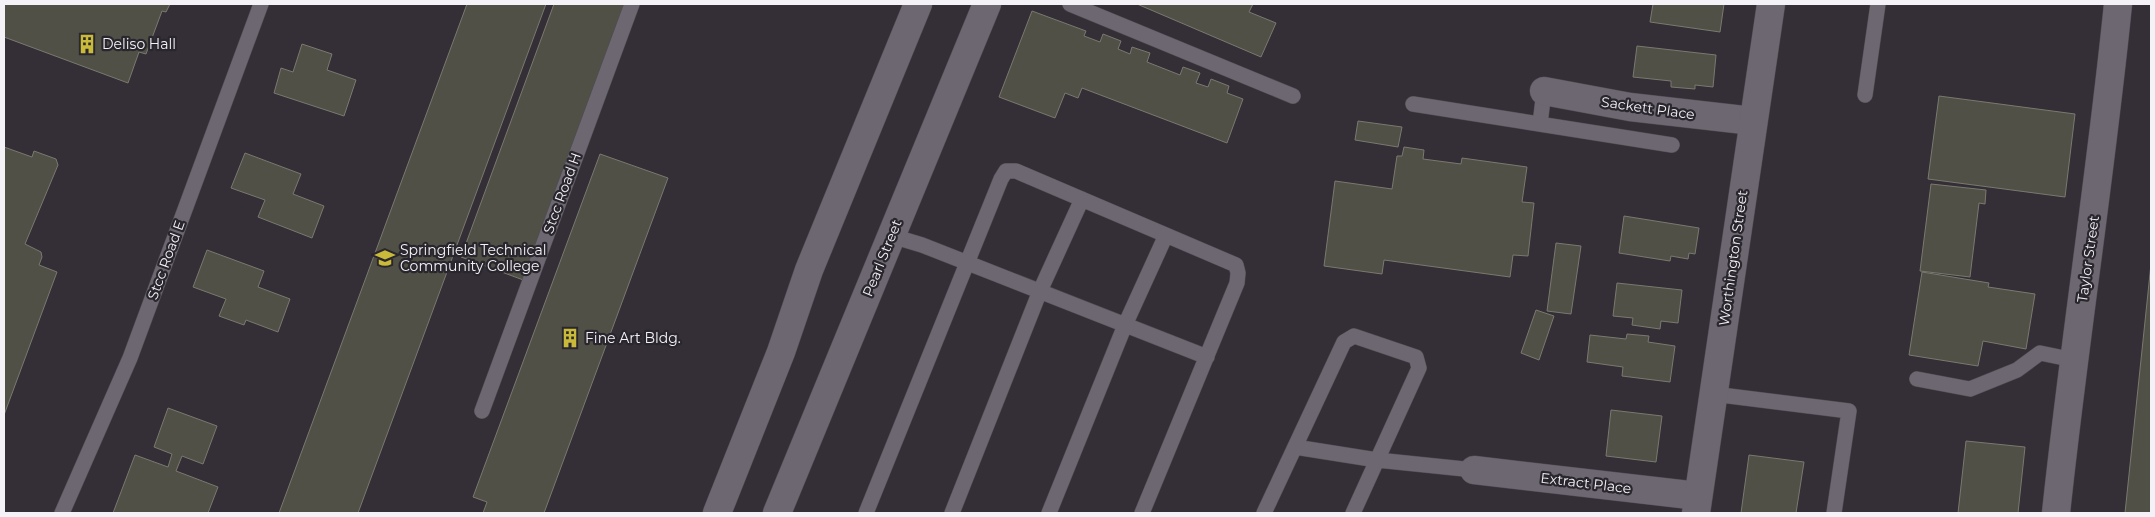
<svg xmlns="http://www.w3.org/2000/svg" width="2155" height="517" font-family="Montserrat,sans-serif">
<rect width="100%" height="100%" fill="#342f37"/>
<path fill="#515047" stroke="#7a796f" d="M4,4H170L166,12L162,11L146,54L139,52L128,83L4,37Z
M467,4H546L358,513H279Z
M554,4H628L526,281L461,257Z
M1137,4H1253L1249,12L1276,23L1261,57Z
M1653,4H1724L1720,32L1650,22Z
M1032,11L1086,31L1084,36L1100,42L1103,34L1121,41L1118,49L1130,54L1132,47L1150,53L1147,62L1180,75L1183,67L1200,73L1196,83L1208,87L1211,79L1229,86L1227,93L1243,99L1227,143L1082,88L1078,98L1065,93L1055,118L999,97Z
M302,44L332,54L327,70L356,80L344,116L274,93L281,68L293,72Z
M1637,46L1716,55L1713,87L1695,85V89L1671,87V81L1633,77Z
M1939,96L2075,114L2065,197L1928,179Z
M1358,121L1402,127L1398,147L1355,140Z
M4,147L32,157L34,151L56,159L58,165L25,244L41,252L42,257L39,265L57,272L4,415Z
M1404,147L1424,150L1423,159L1461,164L1462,158L1527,167L1522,202L1534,203L1528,256L1513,255L1510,277L1384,260L1382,274L1324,266L1335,181L1392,189L1397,156H1402Z
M245,153L301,174L293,194L324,206L312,238L258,217L265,200L231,188Z
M600,154L668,178L544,513H483L487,502L473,497Z
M1931,184L1986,190L1985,204L1979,203L1970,277L1920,271Z
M1624,216L1699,228L1695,254L1689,253L1688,259L1671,256L1670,261L1619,253Z
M1556,243L1581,246L1571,314L1547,311Z
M207,250L264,271L258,287L290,299L278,332L246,320L244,325L219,316L226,299L193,287Z
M2151,264V513H2125Z
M1922,272L1989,283L1988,287L2035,294L2026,349L1983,341L1978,366L1909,355Z
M1617,283L1682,290L1678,323L1661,321L1660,329L1632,325L1633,318L1613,316Z
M1536,310L1554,316L1539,360L1521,353Z
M1627,334L1649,336L1648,342L1675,346L1670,382L1622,376L1623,367L1587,362L1590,335L1626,339Z
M168,408L217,426L203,464L182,456L176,471L218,487L208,513H113L135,455L168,467L172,454L154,447Z
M1611,410L1662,416L1656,462L1606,456Z
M1966,441L2025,447L2018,513H1958Z
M1749,455L1804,462L1796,513H1741Z"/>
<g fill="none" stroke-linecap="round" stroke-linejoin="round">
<defs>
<path id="lane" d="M1070,4L1293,96
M1865,95L1878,4
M1413,104L1672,145
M1540,124L1544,91
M892,236L922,245L1207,357
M1917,379L1970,389L2017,370L2040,353L2074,360
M1713,394L1849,411L1834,513
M482,411L632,4
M1295,447L1377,460L1474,470
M62,513L130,358L261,4
M866,513L1001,179L1006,171H1016L1236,265L1238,273L1237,283L1142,513
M952,513L1040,291L1082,199
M1049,513L1125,325L1166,235
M1264,513L1344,342L1354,336L1416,357L1419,368L1353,513"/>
<path id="street" d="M1544,91L1630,107L1753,121
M1474,470L1698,496"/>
<path id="secondary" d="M717,513L781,352L809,270L918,4
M777,513L987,4
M1696,513L1771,4
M2056,513C2074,343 2101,174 2118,4"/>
</defs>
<use href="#lane" stroke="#4f4b53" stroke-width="16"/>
<use href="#street" stroke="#4f4b53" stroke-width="29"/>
<use href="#secondary" stroke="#4f4b53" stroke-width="29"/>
<use href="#lane" stroke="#6c6770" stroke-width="15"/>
<use href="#street" stroke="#6c6770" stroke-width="28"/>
<use href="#secondary" stroke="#6c6770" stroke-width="28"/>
</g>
<defs>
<symbol id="building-bare" viewBox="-9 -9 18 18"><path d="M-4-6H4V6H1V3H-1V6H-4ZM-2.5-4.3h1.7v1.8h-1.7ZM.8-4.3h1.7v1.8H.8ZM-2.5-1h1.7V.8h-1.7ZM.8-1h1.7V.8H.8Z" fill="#caba3a" stroke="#2a262d" stroke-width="2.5" paint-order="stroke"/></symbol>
<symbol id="university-bare" viewBox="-9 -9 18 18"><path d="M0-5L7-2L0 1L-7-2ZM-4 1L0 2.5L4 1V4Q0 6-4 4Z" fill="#caba3a" stroke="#2a262d" stroke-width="2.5" paint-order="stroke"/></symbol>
</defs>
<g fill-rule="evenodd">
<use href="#building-bare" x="73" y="30" width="28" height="28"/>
<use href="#university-bare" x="371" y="244" width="28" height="28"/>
<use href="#building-bare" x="556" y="324" width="28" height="28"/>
</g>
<g text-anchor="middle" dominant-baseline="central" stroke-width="4.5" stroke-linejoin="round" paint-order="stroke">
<g font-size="14" fill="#f4f1f7" stroke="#2a262d" text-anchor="start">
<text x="102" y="44">Deliso Hall</text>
<text x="400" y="250">Springfield Technical<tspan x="400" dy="16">Community College</tspan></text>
<text x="585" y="338">Fine Art Bldg.</text>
</g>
<g font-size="14" fill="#f4f1f7" stroke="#2a262d">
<text transform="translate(1648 108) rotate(8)">Sackett Place</text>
<text transform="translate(562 193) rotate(-70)">Stcc Road H</text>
<text transform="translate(882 258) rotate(-68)">Pearl Street</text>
<text transform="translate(1733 258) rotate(-82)">Worthington Street</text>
<text transform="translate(2088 259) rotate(-82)">Taylor Street</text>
<text transform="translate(166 260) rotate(-70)">Stcc Road E</text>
<text transform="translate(1586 483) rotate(7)">Extract Place</text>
</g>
</g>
<rect width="2155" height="517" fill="none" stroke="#f4f1f7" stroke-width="10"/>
</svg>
